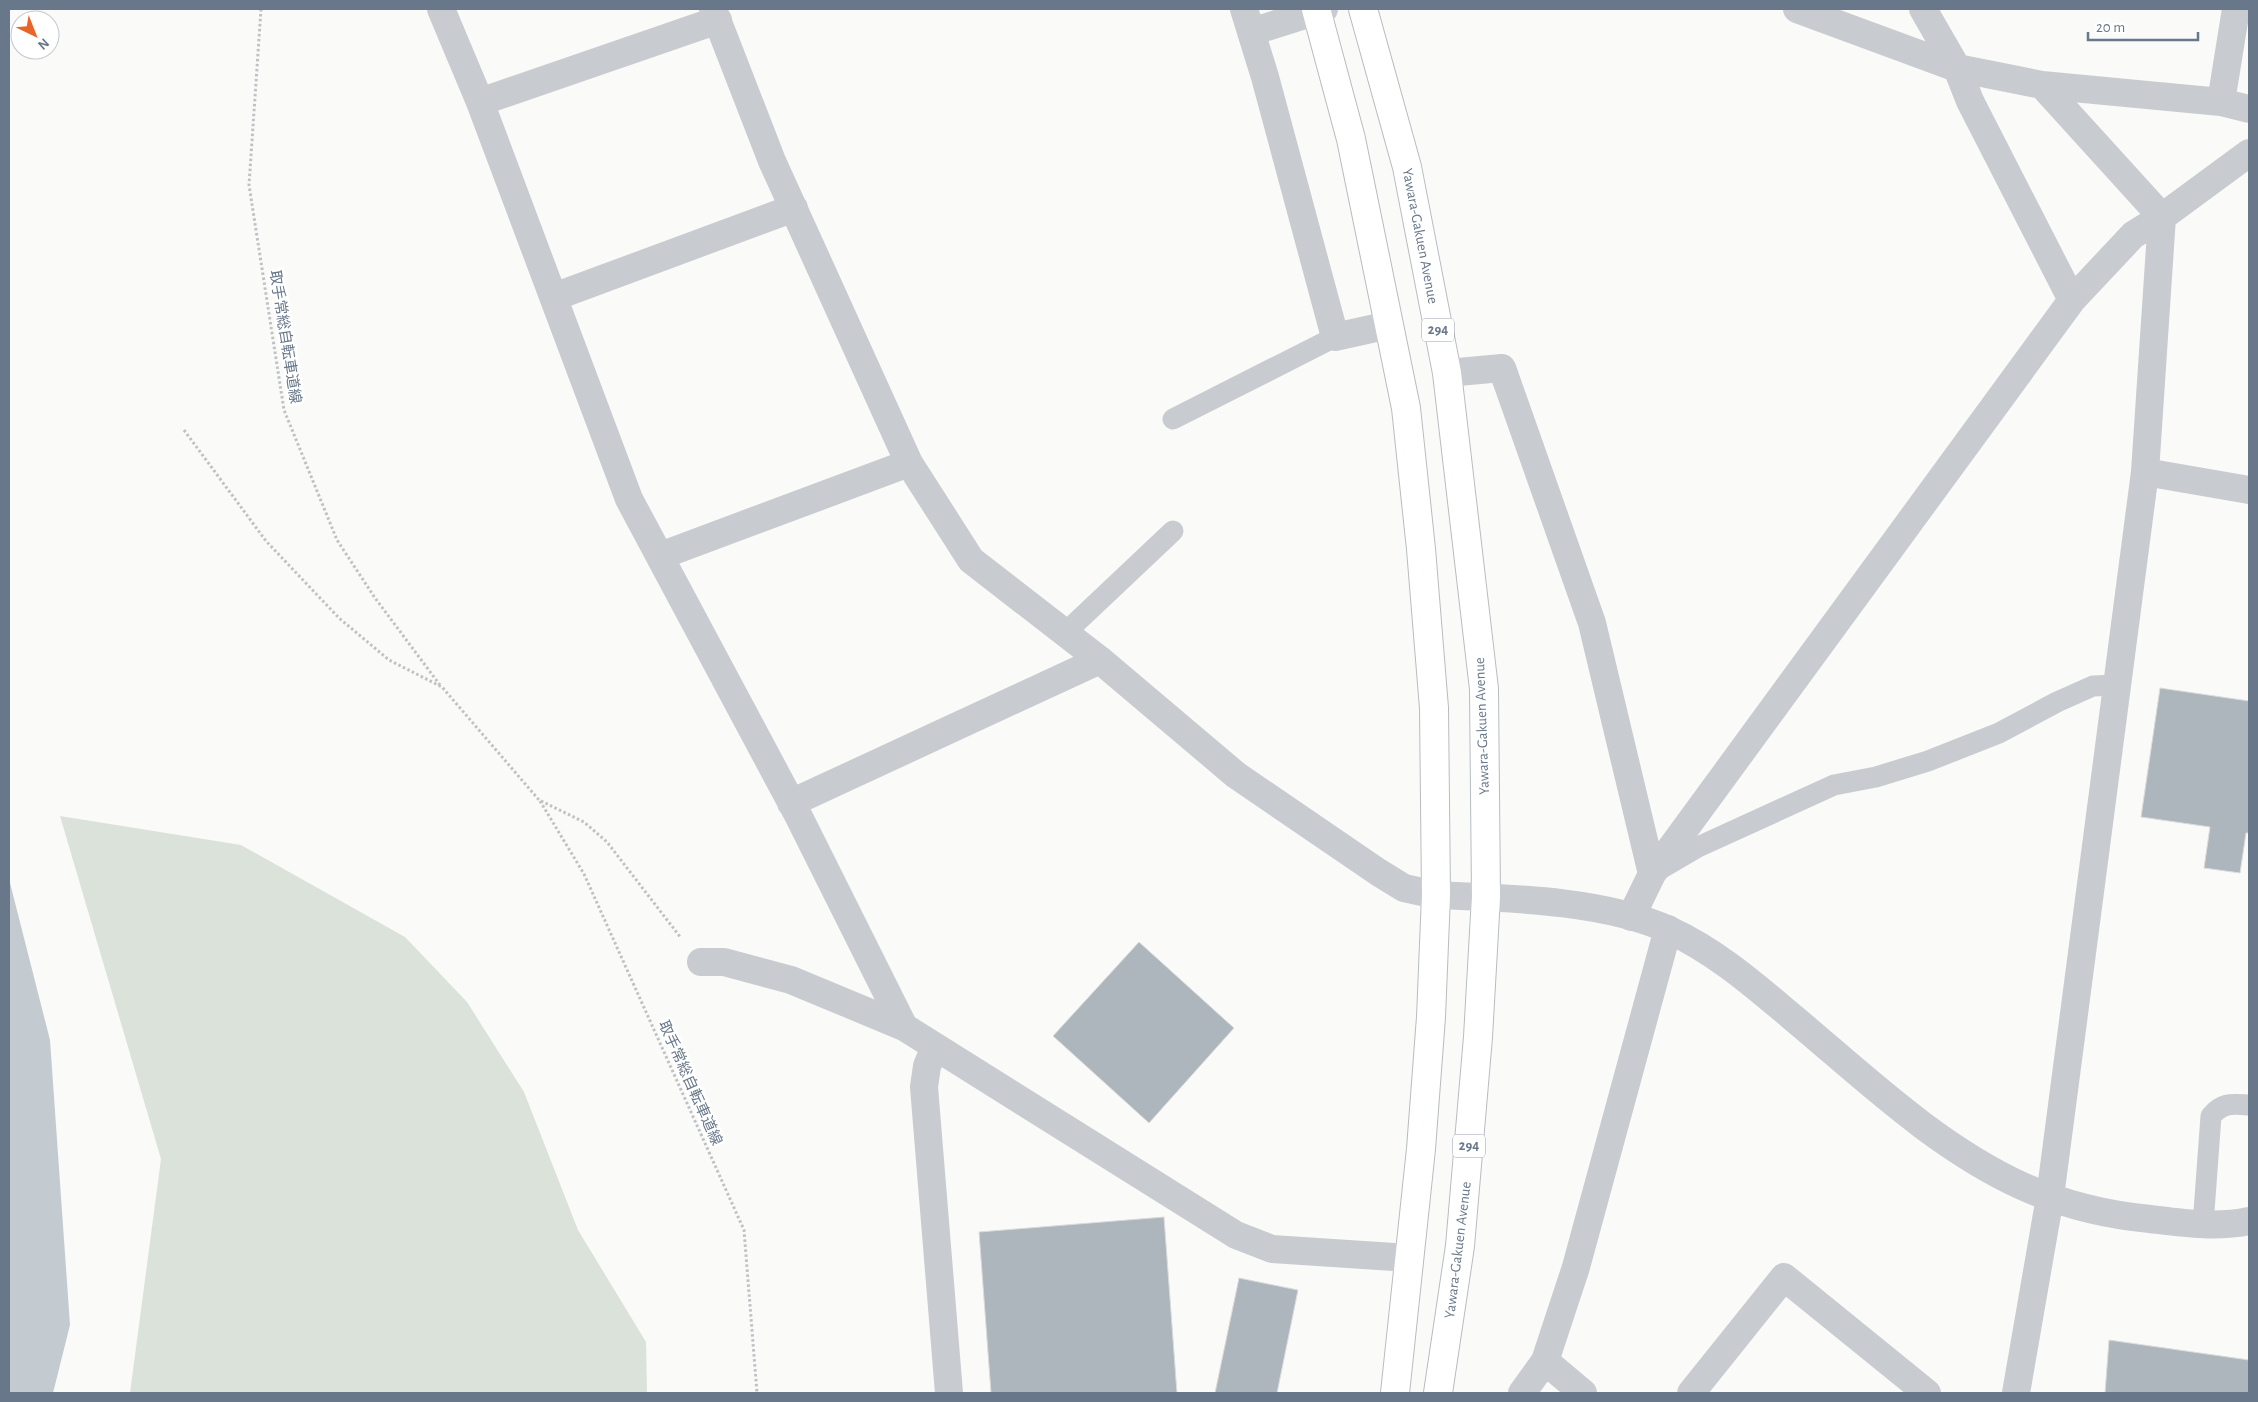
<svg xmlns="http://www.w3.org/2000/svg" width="2258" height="1402" font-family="'Alegreya Sans','Noto Sans JP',sans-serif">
<rect width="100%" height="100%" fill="#fafaf8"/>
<path fill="#dbe2d9" d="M60,816L241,845L405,937L467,1002L524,1092L578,1230L646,1342L647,1393H130L161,1159Z"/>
<path fill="#c3cbd1" d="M9,879L50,1040L70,1325L53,1393H9Z"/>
<path fill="#aeb6bd" stroke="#dcdcda" d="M2160,688L2249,701V833H2246L2240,873L2204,868L2210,827L2141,817Z
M1139,942L1234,1028L1149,1123L1053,1036Z
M1164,1217L1177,1393H991L979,1232Z
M1239,1278L1298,1290L1277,1393H1215Z
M2109,1340L2249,1360V1393H2105Z"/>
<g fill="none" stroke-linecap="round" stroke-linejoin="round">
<defs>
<path id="trunk" d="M1316,9L1351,139L1406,408L1421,549L1434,708L1436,895L1431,1017L1421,1149L1395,1393
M1363,9L1407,167L1447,373L1484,689L1486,897L1478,1037L1460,1246L1438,1393"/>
</defs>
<use href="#trunk" stroke="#b8bcc0" stroke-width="30"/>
<path stroke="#bfc2c5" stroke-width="3" stroke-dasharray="2.5 2.5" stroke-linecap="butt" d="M261,9L249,185L284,410L337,540L375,598L440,685
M184,430L266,541L339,618L389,660L442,687L539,800L584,822L607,842L681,938
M540,801L584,874L744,1230L757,1393"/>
<path stroke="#c8cbcf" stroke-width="21" d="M1173,419L1335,337
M1065,633L1173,531
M1657,871L1698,847L1834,785L1876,777L1928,761L1999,733L2057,702L2093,686L2117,685
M2203,1225L2211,1116C2223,1102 2232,1104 2249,1105"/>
<path stroke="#c8cbcf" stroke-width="28" d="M441,9L480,102L629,499L799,817L904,1027
M713,9L772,161L909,463L971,560L1100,660L1236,775L1378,872L1404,888L1436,895
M1244,9L1265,77L1335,337L1389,325
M1797,9L1957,68L2042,85L2221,102L2249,109
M1923,9L1957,68L1970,101L2072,300
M1251,32L1324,9
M2042,85L2162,217L2145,472L2249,490
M480,102L718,20
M2221,102L2236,9
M554,297L794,208
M1447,373L1502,368L1592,623L1652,874
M660,556L909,463
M791,803L1100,660
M1631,917L1652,874L2072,300L2133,235L2162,217L2249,153
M701,962H724L791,980L904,1027L1236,1235L1272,1249L1409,1258
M935,1047L927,1066L924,1087L949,1393
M1545,1361L1583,1393
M1522,1393L1545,1361L1576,1267L1668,929
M1691,1393L1784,1277L1927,1393"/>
<path stroke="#c8cbcf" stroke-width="28" d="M1436,895C1506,898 1605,900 1669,930C1715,951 1753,984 1791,1016C1864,1077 1935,1146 2022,1186C2062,1204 2107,1215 2150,1219C2183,1223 2216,1228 2249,1221
M2016,1393L2050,1197L2145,472"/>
<use href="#trunk" stroke="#fff" stroke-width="28"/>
</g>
<g text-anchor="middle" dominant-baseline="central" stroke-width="5" stroke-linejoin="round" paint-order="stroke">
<g fill="#fff" stroke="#95a0ad" stroke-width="1">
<rect x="1422" y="318.5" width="32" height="23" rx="4"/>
<rect x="1453" y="1134.5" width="32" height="23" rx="4"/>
</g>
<g font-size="14" font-weight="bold" fill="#68788a">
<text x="1438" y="330">294</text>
<text x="1469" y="1146">294</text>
</g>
<g font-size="15" fill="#68788a" stroke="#fff">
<text transform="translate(1420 236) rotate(79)">Yawara-Gakuen Avenue</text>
<text transform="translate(285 337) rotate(81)">取手常総自転車道線</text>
<text transform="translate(1482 726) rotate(-92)">Yawara-Gakuen Avenue</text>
<text transform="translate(690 1083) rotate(66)">取手常総自転車道線</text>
<text transform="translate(1458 1250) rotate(-83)">Yawara-Gakuen Avenue</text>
</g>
</g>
<rect width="2258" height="1402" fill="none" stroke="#68788a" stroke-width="20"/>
<g transform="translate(35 35) rotate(137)"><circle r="24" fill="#ffffff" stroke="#c3c9d0"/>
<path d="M0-4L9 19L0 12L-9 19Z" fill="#e96429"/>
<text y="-8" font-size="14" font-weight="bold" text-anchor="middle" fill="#68788a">N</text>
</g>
<path d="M2088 32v8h110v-8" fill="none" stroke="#68788a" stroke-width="2.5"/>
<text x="2096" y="32" font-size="15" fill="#68788a" stroke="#ffffff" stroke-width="4" paint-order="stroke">20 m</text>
</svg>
